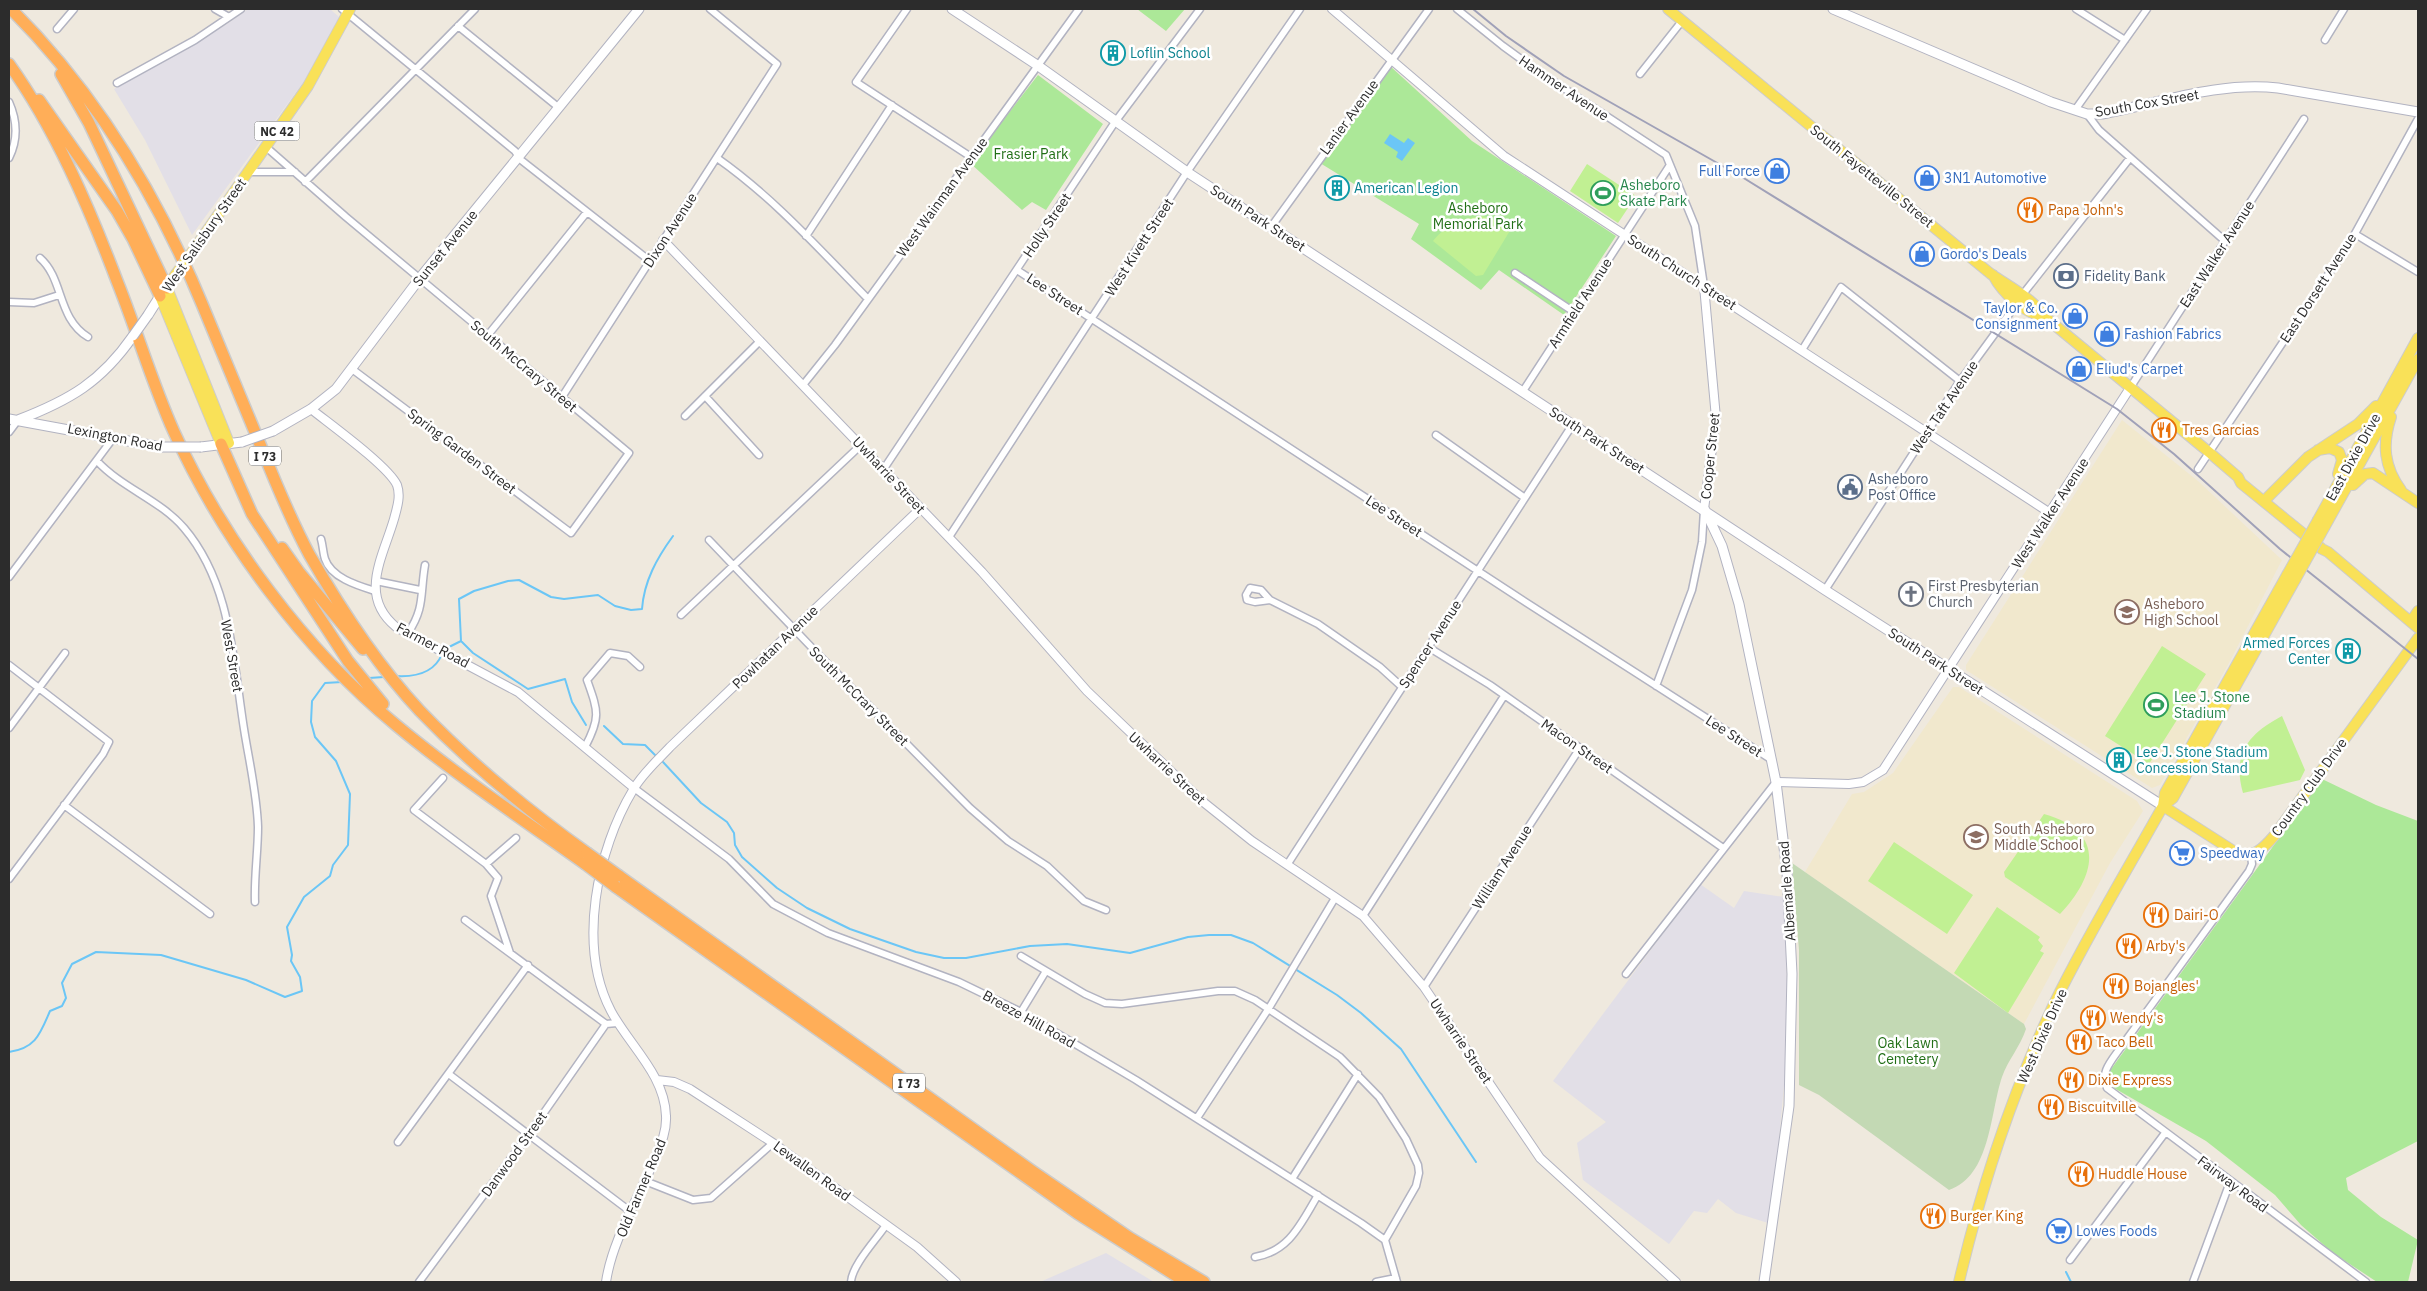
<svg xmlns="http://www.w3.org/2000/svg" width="2427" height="1291" font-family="'IBM Plex Sans',sans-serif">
<rect width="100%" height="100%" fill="#efe9de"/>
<path fill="#e2dfe7" d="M248,9H330L339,17L304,81L192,235L145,140L114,89L227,24Z
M1700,884L1734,908L1744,891L1784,897L1787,984L1785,1073L1778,1152L1768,1223L1736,1213L1718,1199L1707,1213L1694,1211L1669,1244L1583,1180L1577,1143L1606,1122L1553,1081Z
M1106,1253L1154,1282H1040Z"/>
<path fill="#f1e8cd" d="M2122,420L2198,481L2282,560L2229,663L2160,785L2152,788L1966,670V665Z
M1953,687H1959L2137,801L2143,811L2110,863L2024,1024L1805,872L1852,794L1864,792L1893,773Z"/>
<path fill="#ace898" d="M1137,9H1185L1166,31Z
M1390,66L1472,141L1616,236L1564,315L1499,270L1481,290L1411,239L1419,224L1320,163Z
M1038,75L1103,124L1046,210L1032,202L1022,210L970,163Z
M2322,779L2376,805L2418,821V1141L2346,1178L2348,1190L2381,1217L2418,1240L2408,1282H2377L2333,1253L2301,1225L2275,1195L2206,1141L2114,1088L2109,1080V1072Z"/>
<path fill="#c3d9b4" d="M1792,863L2024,1024L2026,1029C2020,1047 2008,1060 2002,1077C1990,1112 1991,1176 1949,1190L1819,1095L1799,1085V950Z"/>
<path fill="#c1f093" d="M1587,164L1636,196L1618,223L1570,191Z
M1482,216L1495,220L1511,229L1483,275L1476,276L1433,241C1447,224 1460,219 1482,216Z
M2162,646L2206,674L2149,764L2105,736Z
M2282,716L2305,770L2300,780L2243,793C2232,754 2248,734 2282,716Z
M2044,814C2106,831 2097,875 2060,914L2005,877L2004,872Z
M1894,842L1973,895L1947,934L1868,881Z
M1997,907L2040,937L2038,940L2043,946L2040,951L2044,953L2008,1013L1954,973Z"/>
<path fill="#6bc6f6" d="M1390,134L1404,143L1408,138L1415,143L1402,161L1396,157L1398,152L1384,143Z"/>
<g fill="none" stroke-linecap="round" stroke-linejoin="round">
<path stroke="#6bc6f6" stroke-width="2" d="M461,641L473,653L528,689L565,679L572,702L586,725
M443,650L461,641L459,599L474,591L508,581L519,580L551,597L564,599L598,595L615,606L631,610L642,609C644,581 657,558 673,536
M396,676C414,677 434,674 442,654
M369,678L384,677
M604,726L623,744L645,745L655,755
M663,762L701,803L727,822L734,833L735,845L742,857L777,888L807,908L850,929L916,952L944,958H966L1030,946L1067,944L1130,953L1188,937L1209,935H1231L1253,943L1337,995L1361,1013L1401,1049L1476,1162
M9,1052C36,1048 40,1034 50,1011L62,1006L66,998L62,983L72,964L96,952L161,955L246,980L285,997L302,991L300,977L291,961L292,955L287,927L304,897L330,876L333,865L348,845L350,794L336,761L315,737L311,722L312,701L325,683L342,682
M2066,1272L2071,1282"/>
<defs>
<path id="minor" d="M215,9L229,17
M342,9L515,151L521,160L650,261
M907,9L856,82L971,157
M1457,9L1503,46L1536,70L1666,155L1695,226L1704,286
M2076,9L2125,40
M458,26L558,107
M57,29L74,9
M2325,40L2344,9
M1640,74L1682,21
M117,83L195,40L241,9
M9,102C17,120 18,140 9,158
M2075,110L2147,9
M2087,114L2099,130L2225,241
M266,147L346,217L629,453L571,533L352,369
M717,158C774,198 819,249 868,299
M248,172H295
M305,182L475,9
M1271,227L1429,9
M2355,234L2418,272
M806,236L892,105
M40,258C64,279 57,318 88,337
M1017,270L1527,603L1772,760
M1515,273L1574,312
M2023,294L2130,158
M9,302L34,303L59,295
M488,335L587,212
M1802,350L1841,287L1960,381
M803,385L835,345L1079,9
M2130,388L2304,119
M1523,391L1670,165
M705,396L759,455
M562,397L777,64L710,9
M685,416L760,341
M9,432L18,420
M1436,435L1525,498
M97,461C122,488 160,500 184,528C231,583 233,660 244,729C249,761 257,794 258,827C258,852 254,877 255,902
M2198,469L2352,239L2418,119
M883,470L1115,122L1200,9
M949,537L1187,172L1300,9
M321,539C323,546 323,553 325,559C331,578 359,586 375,591
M709,540L817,653L970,808L1008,841L1047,866L1084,901L1106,910
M9,577L114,437
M376,581L420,590
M1825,590L1958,384L2018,302
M1270,600L1255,602L1247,600L1246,595L1250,588L1261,590L1270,600L1318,624L1380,667L1402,687
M681,615L861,445
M408,633C425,608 420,594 425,565
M1428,647L1490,685L1723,848
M9,665L109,742L103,754L9,879
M1656,686L1692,590L1702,542L1704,510
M9,728L65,653
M585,747C601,717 598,711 587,680L610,653L628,656L640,667
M443,778L414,810L486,864L498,878L491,896L510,953
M634,788L729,859L773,904L828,933L959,982L1021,1012L1136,1080L1361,1223L1385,1240L1397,1282
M64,805L210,914
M2251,855L2252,864L2249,871L2121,1047C2112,1060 2099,1073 2107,1088L2366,1282
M486,864L516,838
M1287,865L1573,424
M1363,916L1504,696
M465,920L606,1024L617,1023
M1021,956L1085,994L1105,1003L1122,1004L1218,991H1235L1255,1000L1340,1057L1379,1097L1406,1139L1418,1165L1419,1173L1416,1186L1385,1240
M1626,974L1776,782
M1424,987L1580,748
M1021,1012L1046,971
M450,1075L631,1212
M1197,1118L1269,1008L1335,898
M398,1142L528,965
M1292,1179L1358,1074
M645,1181L693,1200L711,1198L773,1143
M1255,1257C1290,1251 1301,1223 1318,1195
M2070,1260L2165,1133
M419,1282L529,1134L606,1024
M851,1282C852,1265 876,1240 886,1225
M1376,1282L1396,1278
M2193,1282L2230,1182"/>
<path id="tertiary" d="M1332,9L1504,156L2050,513
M663,240L982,572L1087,691L1202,801L1252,841L1363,916L1424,987L1540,1158L1676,1282
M1704,286L1716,418L1704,509
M311,409C331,425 388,466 397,485C401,496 397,508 394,519C383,557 358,596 396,627L518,692L634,788
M1776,782L1849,784L1863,782L1883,770L2130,388
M657,1080L674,1082L690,1089L773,1143L917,1247L956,1282
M606,1282C612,1241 637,1201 653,1163C659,1148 667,1133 666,1116C665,1075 629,1045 611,1011C577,946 597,850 633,790C642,774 657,761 670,747L920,509"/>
<path id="secondary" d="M952,9L1037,65L1187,172L1825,590L2163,806
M1833,9L2051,102L2087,114H2102C2159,103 2220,81 2278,88L2418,112
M148,315L160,296
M9,419L161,447
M18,420C70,400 101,382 133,336
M273,431L311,409L336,389L423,274L639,9
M201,447L242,442
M1705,510L1722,546L1739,604L1776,782L1787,872L1792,974L1789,1106L1764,1282"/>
<path id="primary" d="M1668,9L1964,252C1973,259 1982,267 1991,274C2011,288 2031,297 2045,317L2210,453L2238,477L2241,483L2322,549L2328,552L2418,628
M195,248L308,86L350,9
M176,274L160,296L221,444
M1993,275C2003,294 2024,313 2045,317
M167,288L229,443
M2391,417C2382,444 2384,467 2401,490
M2318,450L2330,448L2339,452L2342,460L2338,474
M2353,485L2365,474L2373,473L2418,503
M2268,497L2308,457L2358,424L2376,406
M2318,520L2418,338
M2325,526L2418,359
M2414,617L2418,611
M2163,806L2235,852C2252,860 2263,849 2274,836L2418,638
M2163,806L2165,793L2287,575
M1959,1282C1981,1188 2012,1094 2053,1006C2086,938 2126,872 2163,806L2173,798L2295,580"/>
<path id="motorway" d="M11,9C95,93 157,195 202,304C222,353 242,401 262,449C276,484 291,520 309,554C340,608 377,665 420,711C471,764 527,810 587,853
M9,64C55,128 89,207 117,281C137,331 152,383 174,432C223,540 305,650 396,725C456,775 521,818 584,863
M61,74L89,123L167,288
M39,100L117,211L133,239L160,296
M221,444L252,514L348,661L383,704
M282,548L299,572L363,649
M619,876L1032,1171L1130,1238L1204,1282
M616,887L1077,1213L1186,1282"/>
</defs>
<use href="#minor" stroke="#b2b3c1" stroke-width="9"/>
<use href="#tertiary" stroke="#b2b3c1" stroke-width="10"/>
<use href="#secondary" stroke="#b2b3c1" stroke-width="11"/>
<use href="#primary" stroke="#ccc" stroke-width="12"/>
<use href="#motorway" stroke="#ccc" stroke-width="14"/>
<use href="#minor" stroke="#fff" stroke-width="6"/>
<use href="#tertiary" stroke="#fff" stroke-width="8"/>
<use href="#secondary" stroke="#fff" stroke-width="9"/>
<use href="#primary" stroke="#f9e158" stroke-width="10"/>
<use href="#motorway" stroke="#ffae58" stroke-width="11"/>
<path stroke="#a0a1b8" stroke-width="2" d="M1473,9L1506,36L1564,76L1742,177L2117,409L2174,454L2280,549L2418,659"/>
<defs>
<path id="secondary-bridge" d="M133,336L148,315
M242,442L273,431
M161,447H201"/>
<path id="primary-bridge" d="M176,274L195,248
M2287,575L2318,520
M2295,580L2325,526"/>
<path id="motorway-bridge" d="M587,853L619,876
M584,863L616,887"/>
</defs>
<use href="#secondary-bridge" stroke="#b2b3c1" stroke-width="11" stroke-linecap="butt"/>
<use href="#primary-bridge" stroke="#ccc" stroke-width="12" stroke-linecap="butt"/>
<use href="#motorway-bridge" stroke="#ccc" stroke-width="14" stroke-linecap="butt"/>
<use href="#secondary-bridge" stroke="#fff" stroke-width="9"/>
<use href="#primary-bridge" stroke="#f9e158" stroke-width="10"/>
<use href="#motorway-bridge" stroke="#ffae58" stroke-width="11"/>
</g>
<defs>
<symbol id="building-ring" viewBox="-11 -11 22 22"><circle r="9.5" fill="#fff" stroke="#0f9aa8" stroke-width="1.5"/><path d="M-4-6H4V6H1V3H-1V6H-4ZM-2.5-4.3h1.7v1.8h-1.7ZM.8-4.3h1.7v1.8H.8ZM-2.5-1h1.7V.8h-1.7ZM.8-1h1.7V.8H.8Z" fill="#0f9aa8"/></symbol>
<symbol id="shop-ring" viewBox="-11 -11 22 22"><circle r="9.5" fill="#fff" stroke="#3f7fe0" stroke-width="1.5"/><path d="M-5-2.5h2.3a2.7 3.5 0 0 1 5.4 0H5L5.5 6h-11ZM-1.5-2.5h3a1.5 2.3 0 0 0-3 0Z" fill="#3f7fe0"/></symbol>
<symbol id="stadium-ring" viewBox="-11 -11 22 22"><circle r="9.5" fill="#fff" stroke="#2e9e5b" stroke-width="1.5"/><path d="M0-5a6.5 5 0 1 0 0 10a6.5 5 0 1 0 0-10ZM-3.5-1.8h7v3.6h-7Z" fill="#2e9e5b"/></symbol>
<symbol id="restaurant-ring" viewBox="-11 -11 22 22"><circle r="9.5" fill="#fff" stroke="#e8710a" stroke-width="1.5"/><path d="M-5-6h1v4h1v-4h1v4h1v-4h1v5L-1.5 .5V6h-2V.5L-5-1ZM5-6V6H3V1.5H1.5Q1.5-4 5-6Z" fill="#e8710a"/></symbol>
<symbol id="bank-ring" viewBox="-11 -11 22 22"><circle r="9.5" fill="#fff" stroke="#5c6f8a" stroke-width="1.5"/><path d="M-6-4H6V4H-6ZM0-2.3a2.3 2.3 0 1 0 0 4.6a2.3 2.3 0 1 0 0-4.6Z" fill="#5c6f8a"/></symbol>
<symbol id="civic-ring" viewBox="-11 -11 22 22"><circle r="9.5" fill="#fff" stroke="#5c6f8a" stroke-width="1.5"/><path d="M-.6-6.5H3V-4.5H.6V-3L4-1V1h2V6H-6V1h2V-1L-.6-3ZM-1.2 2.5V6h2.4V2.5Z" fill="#5c6f8a"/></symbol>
<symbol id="church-ring" viewBox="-11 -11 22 22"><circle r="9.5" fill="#fff" stroke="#6b7280" stroke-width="1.5"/><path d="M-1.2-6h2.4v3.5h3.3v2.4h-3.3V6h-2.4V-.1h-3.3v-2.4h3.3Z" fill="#6b7280"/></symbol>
<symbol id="school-ring" viewBox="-11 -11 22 22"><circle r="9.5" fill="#fff" stroke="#8d6e63" stroke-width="1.5"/><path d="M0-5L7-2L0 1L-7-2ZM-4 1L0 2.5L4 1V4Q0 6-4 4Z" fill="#8d6e63"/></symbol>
<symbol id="supermarket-ring" viewBox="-11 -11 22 22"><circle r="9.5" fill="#fff" stroke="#3f7fe0" stroke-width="1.5"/><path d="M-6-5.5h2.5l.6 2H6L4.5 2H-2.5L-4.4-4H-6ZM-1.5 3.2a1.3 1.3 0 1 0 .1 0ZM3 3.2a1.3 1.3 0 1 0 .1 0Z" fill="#3f7fe0"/></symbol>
</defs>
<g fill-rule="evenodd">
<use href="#building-ring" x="1099" y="39" width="28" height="28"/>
<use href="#shop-ring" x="1763" y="157" width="28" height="28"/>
<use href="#shop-ring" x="1913" y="164" width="28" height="28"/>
<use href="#building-ring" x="1323" y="174" width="28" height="28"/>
<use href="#stadium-ring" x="1589" y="179" width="28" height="28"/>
<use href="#restaurant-ring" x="2016" y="196" width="28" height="28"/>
<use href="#shop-ring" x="1908" y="240" width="28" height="28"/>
<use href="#bank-ring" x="2052" y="262" width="28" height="28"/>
<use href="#shop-ring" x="2061" y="302" width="28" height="28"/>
<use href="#shop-ring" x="2093" y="320" width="28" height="28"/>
<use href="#shop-ring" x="2065" y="355" width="28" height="28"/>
<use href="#restaurant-ring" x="2150" y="416" width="28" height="28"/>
<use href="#civic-ring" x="1836" y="473" width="28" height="28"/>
<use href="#church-ring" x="1897" y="580" width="28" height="28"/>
<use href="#school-ring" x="2113" y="598" width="28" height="28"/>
<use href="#building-ring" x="2334" y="637" width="28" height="28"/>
<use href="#stadium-ring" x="2142" y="691" width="28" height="28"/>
<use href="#building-ring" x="2105" y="746" width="28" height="28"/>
<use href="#school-ring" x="1962" y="823" width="28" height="28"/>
<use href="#supermarket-ring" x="2168" y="839" width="28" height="28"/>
<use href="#restaurant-ring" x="2142" y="901" width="28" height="28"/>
<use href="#restaurant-ring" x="2115" y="932" width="28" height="28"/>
<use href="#restaurant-ring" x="2102" y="972" width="28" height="28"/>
<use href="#restaurant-ring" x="2079" y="1004" width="28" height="28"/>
<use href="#restaurant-ring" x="2065" y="1028" width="28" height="28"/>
<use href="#restaurant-ring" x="2057" y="1066" width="28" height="28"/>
<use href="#restaurant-ring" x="2037" y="1093" width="28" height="28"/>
<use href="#restaurant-ring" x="2067" y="1160" width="28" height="28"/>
<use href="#restaurant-ring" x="1919" y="1202" width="28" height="28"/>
<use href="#supermarket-ring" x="2045" y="1217" width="28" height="28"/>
</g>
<g text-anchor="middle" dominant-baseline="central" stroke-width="5" stroke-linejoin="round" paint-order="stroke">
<g fill="#fff" stroke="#6b6b6b" stroke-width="1">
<rect x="254.5" y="121.5" width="45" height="19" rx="4"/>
<rect x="249" y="446.5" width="32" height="19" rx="4"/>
<rect x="893" y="1073.5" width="32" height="19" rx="4"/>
</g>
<g font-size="12" font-weight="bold" fill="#2c2c2c">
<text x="277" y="131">NC 42</text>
<text x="265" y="456">I 73</text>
<text x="909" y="1083">I 73</text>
</g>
<g font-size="14" fill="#0d838f" stroke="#fff" text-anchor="start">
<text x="1130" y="53">Loflin School</text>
<text x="1354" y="188">American Legion</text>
<text x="2330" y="643" text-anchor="end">Armed Forces<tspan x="2330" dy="16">Center</tspan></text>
<text x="2136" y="752">Lee J. Stone Stadium<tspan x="2136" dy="16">Concession Stand</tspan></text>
</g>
<g font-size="14" fill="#2c2c2c" stroke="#fff">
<text transform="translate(1564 88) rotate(34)">Hammer Avenue</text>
<text transform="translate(2147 103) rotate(-10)">South Cox Street</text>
<text transform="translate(1349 117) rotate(-54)">Lanier Avenue</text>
<text transform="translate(1872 176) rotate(39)">South Fayetteville Street</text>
<text transform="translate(942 197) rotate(-54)">West Wainman Avenue</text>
<text transform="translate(1258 218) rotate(33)">South Park Street</text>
<text transform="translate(1047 225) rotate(-56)">Holly Street</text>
<text transform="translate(670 230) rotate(-57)">Dixon Avenue</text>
<text transform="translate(204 235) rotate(-55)">West Salisbury Street</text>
<text transform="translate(1139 247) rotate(-57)">West Kivett Street</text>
<text transform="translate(445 248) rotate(-51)">Sunset Avenue</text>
<text transform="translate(2217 254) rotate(-57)">East Walker Avenue</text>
<text transform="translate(1682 272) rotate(33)">South Church Street</text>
<text transform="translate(2318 288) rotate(-57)">East Dorsett Avenue</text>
<text transform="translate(1055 294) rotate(33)">Lee Street</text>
<text transform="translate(1580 303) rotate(-57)">Armfield Avenue</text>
<text transform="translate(524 366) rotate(40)">South McCrary Street</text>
<text transform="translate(1944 407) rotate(-56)">West Taft Avenue</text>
<text transform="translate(115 437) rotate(11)">Lexington Road</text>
<text transform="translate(1597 440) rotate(33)">South Park Street</text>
<text transform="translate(462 451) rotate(37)">Spring Garden Street</text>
<text transform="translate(1710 456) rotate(-84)">Cooper Street</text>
<text transform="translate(2353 457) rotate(-61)">East Dixie Drive</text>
<text transform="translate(889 475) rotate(47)">Uwharrie Street</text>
<text transform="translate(2050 513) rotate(-57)">West Walker Avenue</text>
<text transform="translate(1394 516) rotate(33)">Lee Street</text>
<text transform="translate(1430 644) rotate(-57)">Spencer Avenue</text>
<text transform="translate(433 645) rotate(28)">Farmer Road</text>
<text transform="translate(775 647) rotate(-44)">Powhatan Avenue</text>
<text transform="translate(232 656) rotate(80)">West Street</text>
<text transform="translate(1936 661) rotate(33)">South Park Street</text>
<text transform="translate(859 696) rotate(45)">South McCrary Street</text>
<text transform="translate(1734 736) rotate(33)">Lee Street</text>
<text transform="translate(1577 746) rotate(35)">Macon Street</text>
<text transform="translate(1167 768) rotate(43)">Uwharrie Street</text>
<text transform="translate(2309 787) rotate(-54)">Country Club Drive</text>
<text transform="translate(1502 867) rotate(-57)">William Avenue</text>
<text transform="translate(1787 891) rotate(-94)">Albemarle Road</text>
<text transform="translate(1029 1019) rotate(29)">Breeze Hill Road</text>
<text transform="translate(2042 1036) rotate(-66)">West Dixie Drive</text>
<text transform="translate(1461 1041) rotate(56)">Uwharrie Street</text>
<text transform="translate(514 1154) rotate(-54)">Danwood Street</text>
<text transform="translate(812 1171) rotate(36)">Lewallen Road</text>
<text transform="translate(2233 1184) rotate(37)">Fairway Road</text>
<text transform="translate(641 1188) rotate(-67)">Old Farmer Road</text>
</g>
<g font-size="14" fill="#216f16" stroke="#fff">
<text x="1031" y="154">Frasier Park</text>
<text x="1478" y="208">Asheboro<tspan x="1478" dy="16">Memorial Park</tspan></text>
<text x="1908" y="1043">Oak Lawn<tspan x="1908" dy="16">Cemetery</tspan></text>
</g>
<g font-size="14" fill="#366cbe" stroke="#fff" text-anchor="start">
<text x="1760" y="171" text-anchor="end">Full Force</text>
<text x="1944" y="178">3N1 Automotive</text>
<text x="1940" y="254">Gordo's Deals</text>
<text x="2058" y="308" text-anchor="end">Taylor &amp; Co.<tspan x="2058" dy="16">Consignment</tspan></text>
<text x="2124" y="334">Fashion Fabrics</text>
<text x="2096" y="369">Eliud's Carpet</text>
<text x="2200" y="853">Speedway</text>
<text x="2076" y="1231">Lowes Foods</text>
</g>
<g font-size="14" fill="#27864d" stroke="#fff" text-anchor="start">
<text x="1620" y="185">Asheboro<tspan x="1620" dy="16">Skate Park</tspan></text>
<text x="2174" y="697">Lee J. Stone<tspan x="2174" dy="16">Stadium</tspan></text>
</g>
<g font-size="14" fill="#c56008" stroke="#fff" text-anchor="start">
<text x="2048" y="210">Papa John's</text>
<text x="2182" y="430">Tres Garcias</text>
<text x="2174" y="915">Dairi-O</text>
<text x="2146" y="946">Arby's</text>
<text x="2134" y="986">Bojangles'</text>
<text x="2110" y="1018">Wendy's</text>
<text x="2096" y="1042">Taco Bell</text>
<text x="2088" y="1080">Dixie Express</text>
<text x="2068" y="1107">Biscuitville</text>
<text x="2098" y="1174">Huddle House</text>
<text x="1950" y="1216">Burger King</text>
</g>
<g font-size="14" fill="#4e5e75" stroke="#fff" text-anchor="start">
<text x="2084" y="276">Fidelity Bank</text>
<text x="1868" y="479">Asheboro<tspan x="1868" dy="16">Post Office</tspan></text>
</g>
<g font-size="14" fill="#5b616d" stroke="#fff" text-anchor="start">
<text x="1928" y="586">First Presbyterian<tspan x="1928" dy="16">Church</tspan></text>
</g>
<g font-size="14" fill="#785e54" stroke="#fff" text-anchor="start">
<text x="2144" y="604">Asheboro<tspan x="2144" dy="16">High School</tspan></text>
<text x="1994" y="829">South Asheboro<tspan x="1994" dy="16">Middle School</tspan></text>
</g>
</g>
<rect width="2427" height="1291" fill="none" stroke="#2c2c2c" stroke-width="20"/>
</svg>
